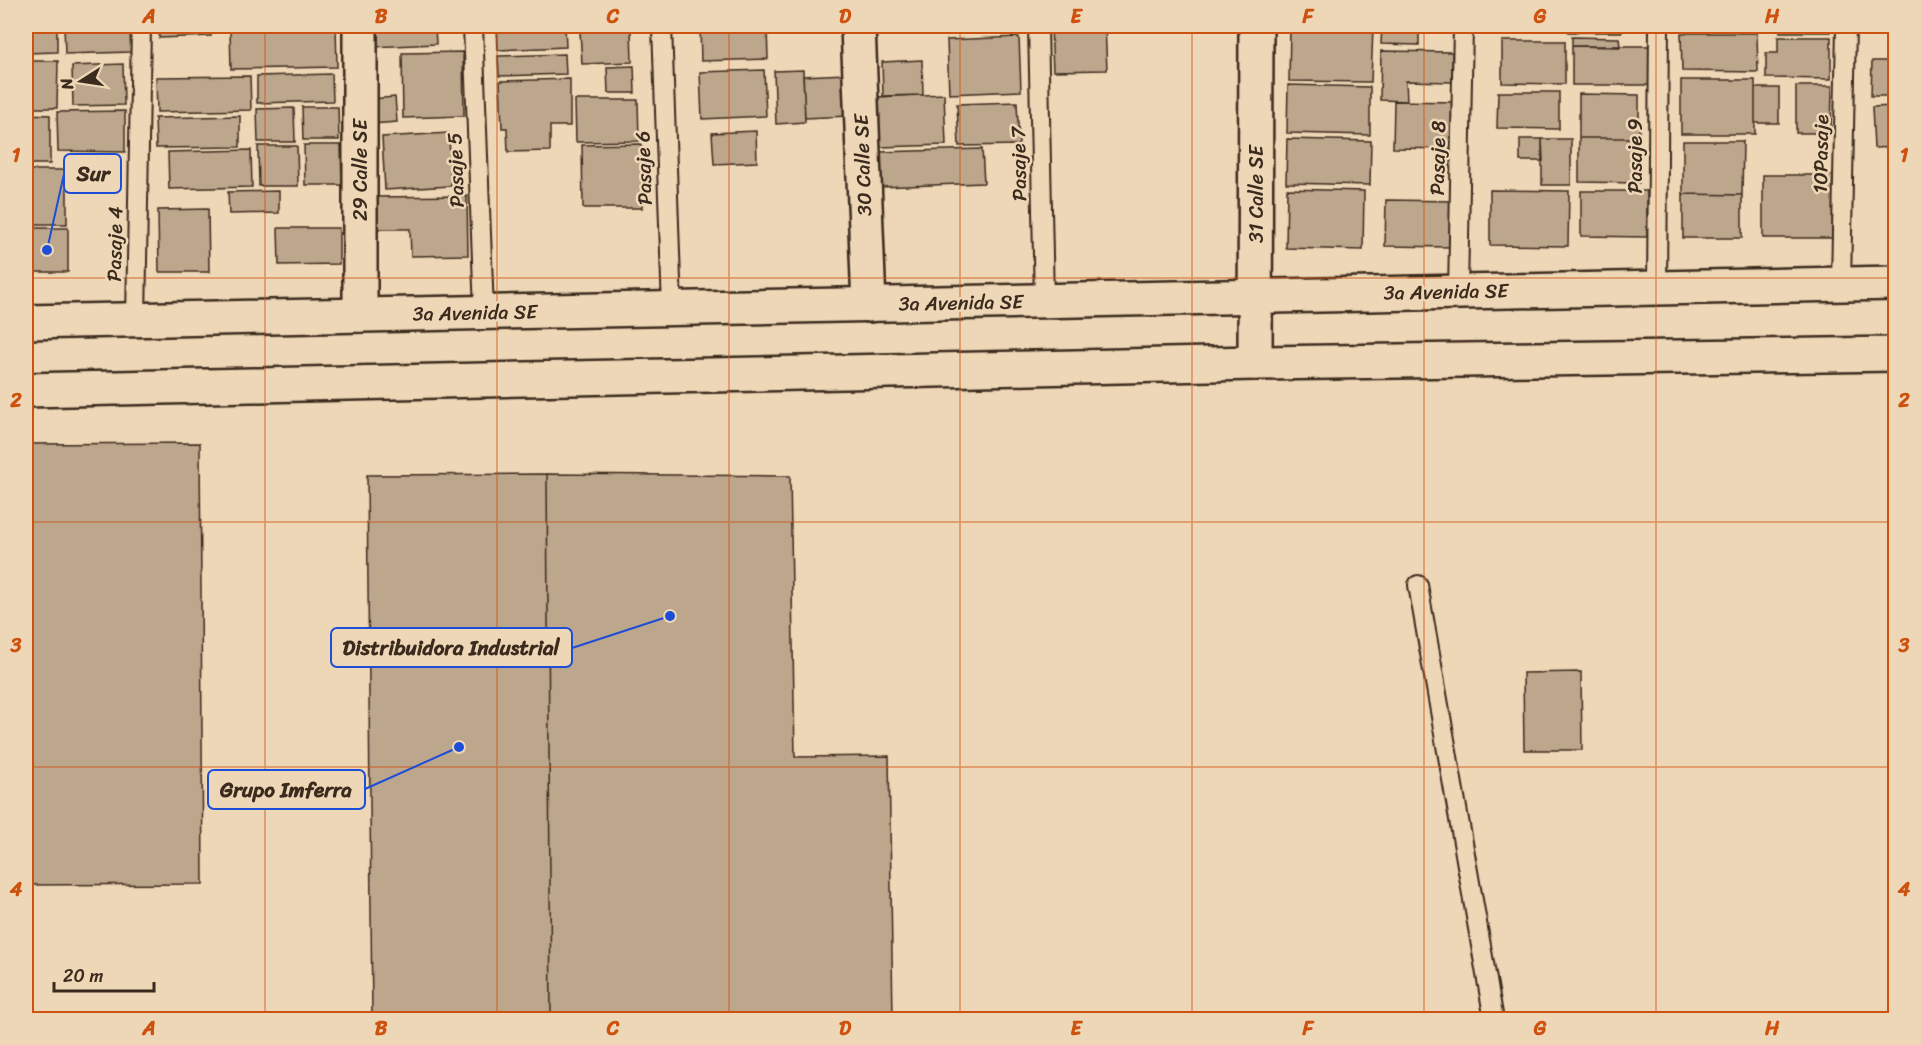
<svg xmlns="http://www.w3.org/2000/svg" width="1921" height="1045" font-family="Sriracha,sans-serif">
<rect width="100%" height="100%" fill="#eed7b6"/>
<filter id="ink" filterUnits="userSpaceOnUse"><feTurbulence type="fractalNoise" baseFrequency=".0167" numOctaves="2"/><feDisplacementMap in="SourceGraphic" scale="12" xChannelSelector="R" yChannelSelector="G"/><feConvolveMatrix kernelMatrix="1 2 1 2 8 2 1 2 1" color-interpolation-filters="sRGB"/></filter>
<g filter="url(#ink)">
<path fill="#bca68c" stroke="#3b2a1e" stroke-width="1.5" d="M26,26H57V52L26,53Z
M64,26H130L131,52L65,54Z
M159,26H211V36L159,38Z
M336,26L337,67L231,69L230,29Z
M371,26H435L436,44L372,47Z
M497,26H565L566,47L498,50Z
M700,26H767L768,59L701,61Z
M1051,26H1105L1107,70L1053,71Z
M1290,26L1373,27L1371,82L1289,81Z
M1382,26H1419V45L1381,44Z
M1568,26H1622V32H1568Z
M1695,26H1747V29L1695,28Z
M1780,26H1830V32H1780Z
M631,29L632,62L582,64L580,31Z
M1681,33H1757L1758,72L1682,71Z
M1019,37L1021,91L949,94L947,40Z
M1572,37L1619,38L1620,47L1572,46Z
M1778,37H1831V79L1766,78V53H1778Z
M1502,41H1565V84L1502,83Z
M1572,46H1649V85H1572Z
M1381,51L1452,52V82L1406,81L1407,101L1380,100Z
M463,52L464,116L403,118L402,53Z
M565,54L566,74L499,76L498,56Z
M922,60L923,95L883,96L882,62Z
M26,61H58L57,108H26Z
M1872,61H1896V96H1871Z
M123,64L124,105L73,106L72,66Z
M634,66L635,93H608L607,67Z
M764,70L766,116L702,119L700,72Z
M803,70L805,122L776,124L774,71Z
M332,74L333,101L257,103V76Z
M846,74L848,116L805,118L803,76Z
M250,76L251,110L157,112L156,77Z
M570,79V126H550V151L508,152L507,128H502L500,81Z
M1681,80H1755V134H1681Z
M1288,85L1370,87V135L1287,133Z
M1796,86H1832L1831,133H1796Z
M1755,88H1779V123H1755Z
M1498,92H1559V129L1497,128Z
M944,94L946,145L880,147L877,97Z
M1579,94L1639,95V138H1579Z
M395,97L397,122L372,124L371,99Z
M575,100H638L639,141L576,142Z
M1394,101L1453,102L1452,149L1393,148Z
M1017,102L1019,145L959,146L957,104Z
M1896,106V147L1874,148L1872,107Z
M302,107H338L339,140H303Z
M294,108L295,142H258L257,109Z
M125,111V152L58,151L57,112Z
M26,114L50,115V164H26Z
M240,116V147L156,148L155,118Z
M756,131L757,162L714,164L712,133Z
M449,133L451,186L385,190L382,137Z
M1579,138H1639V183L1579,182Z
M1287,139L1371,141L1370,185L1286,183Z
M1520,139H1542L1543,161H1520Z
M1542,139H1571V185H1542Z
M1683,141H1743L1742,195L1683,194Z
M641,144L642,208H583L582,145Z
M304,145H341L342,185H305Z
M258,146H297L298,186H259Z
M982,149L984,183L881,187L880,152Z
M251,150L252,187L169,189L168,152Z
M26,170H67V224H26Z
M1763,175H1835L1834,238H1763Z
M1287,189L1364,191L1363,250L1286,248Z
M1490,190L1569,191L1568,246L1490,245Z
M279,191V213L229,214L228,192Z
M1581,191H1647V237L1581,236Z
M1683,194L1742,195V238H1683Z
M467,196L468,255L411,256L410,229H377L376,197Z
M1386,200L1453,201L1452,247L1385,246Z
M208,209L209,272H159L158,210Z
M26,228H68V272H26Z
M278,228H339V264L279,265Z
M200,443L203,884L26,885V444Z
M547,474L790,476L795,757L889,756L893,1020H551Z
M547,474L551,1020H372L367,475Z
M1581,672L1582,750H1524L1523,673Z"/>
<g fill="none" stroke-linecap="round" stroke-linejoin="round">
<defs>
<path id="service" d="M473,26L484,312
M662,26L672,309
M1038,26L1044,301
M1841,284L1846,26
M1657,288L1659,26
M1458,292L1463,26
M136,320L141,26
M1418,585L1494,1020"/>
<path id="minor" d="M858,26L869,305
M360,315V26
M1255,363L1256,26"/>
<path id="secondary" d="M26,322L1896,283
M26,390L1255,363L1896,354"/>
</defs>
<use href="#service" stroke="#3b2a1e" stroke-width="22"/>
<use href="#minor" stroke="#3b2a1e" stroke-width="38"/>
<use href="#secondary" stroke="#3b2a1e" stroke-width="38"/>
<use href="#service" stroke="#eed7b6" stroke-width="18"/>
<use href="#minor" stroke="#eed7b6" stroke-width="33"/>
<use href="#secondary" stroke="#eed7b6" stroke-width="33"/>
</g>
</g>
<path fill="none" stroke="#ce520f" stroke-width="1.5" stroke-opacity="0.55" d="M265,26V1020M497,26V1020M729,26V1020M960,26V1020M1192,26V1020M1424,26V1020M1656,26V1020M26,278H1896M26,522H1896M26,767H1896"/>
<g text-anchor="middle" dominant-baseline="central" stroke-width="5" stroke-linejoin="round" paint-order="stroke">
<g font-size="20" fill="#3b2a1e" stroke="#eed7b6">
<text transform="translate(1821 154) rotate(-89)">10Pasaje</text>
<text transform="translate(1635 156) rotate(-90)">Pasaje 9</text>
<text transform="translate(1438 158) rotate(-89)">Pasaje 8</text>
<text transform="translate(1019 164) rotate(-91)">Pasaje 7</text>
<text transform="translate(863 165) rotate(-92)">30 Calle SE</text>
<text transform="translate(644 168) rotate(-92)">Pasaje 6</text>
<text transform="translate(360 170) rotate(-90)">29 Calle SE</text>
<text transform="translate(456 170) rotate(-92)">Pasaje 5</text>
<text transform="translate(1256 194) rotate(-90)">31 Calle SE</text>
<text transform="translate(115 244) rotate(-89)">Pasaje 4</text>
<text transform="translate(1446 292) rotate(-1)">3a Avenida SE</text>
<text transform="translate(961 303) rotate(-1)">3a Avenida SE</text>
<text transform="translate(475 313) rotate(-1)">3a Avenida SE</text>
</g>
</g>
<path fill="none" stroke="#1d4ed8" stroke-width="2" d="M47 250L64 174M670 616L572 648M459 747L365 789"/>
<g fill="#1d4ed8" stroke="#eed7b6" stroke-width="2">
<circle cx="47" cy="250" r="6"/>
<circle cx="670" cy="616" r="6"/>
<circle cx="459" cy="747" r="6"/>
</g>
<g fill="#eed7b6" stroke="#1d4ed8" stroke-width="2">
<rect x="64" y="154" width="57" height="39" rx="6"/>
<rect x="331" y="628" width="241" height="39" rx="6"/>
<rect x="208" y="770" width="157" height="39" rx="6"/>
</g>
<g font-size="21" text-anchor="middle" font-weight="bold" fill="#3b2a1e">
<text x="93" y="181">Sur</text>
<text x="451" y="655">Distribuidora Industrial</text>
<text x="286" y="797">Grupo Imferra</text>
</g>
<rect width="1921" height="1045" fill="none" stroke="#eed7b6" stroke-width="66"/>
<g transform="translate(81 81) rotate(258)" stroke="#eed7b6" stroke-width="4.5" paint-order="stroke">
<path d="M0-4.5L10 22L0 15L-10 22Z" fill="#3b2a1e"/>
<text y="-9" font-size="16" font-weight="bold" text-anchor="middle" fill="#3b2a1e">N</text>
</g>
<path d="M54 982v9h100v-9" fill="none" stroke="#3b2a1e" stroke-width="3"/>
<text x="63" y="982" font-size="18" fill="#3b2a1e" stroke="#eed7b6" stroke-width="4.5" paint-order="stroke">20 m</text>
<rect x="33" y="33" width="1855" height="979" fill="none" stroke="#ce520f" stroke-width="2"/>
<g font-size="20" text-anchor="middle" font-weight="bold" fill="#ce520f">
<text x="149" y="23">A</text>
<text x="381" y="23">B</text>
<text x="613" y="23">C</text>
<text x="845" y="23">D</text>
<text x="1076" y="23">E</text>
<text x="1308" y="23">F</text>
<text x="1540" y="23">G</text>
<text x="1772" y="23">H</text>
<text x="16" y="162">1</text>
<text x="1904" y="162">1</text>
<text x="16" y="407">2</text>
<text x="1904" y="407">2</text>
<text x="16" y="652">3</text>
<text x="1904" y="652">3</text>
<text x="16" y="896">4</text>
<text x="1904" y="896">4</text>
<text x="149" y="1035">A</text>
<text x="381" y="1035">B</text>
<text x="613" y="1035">C</text>
<text x="845" y="1035">D</text>
<text x="1076" y="1035">E</text>
<text x="1308" y="1035">F</text>
<text x="1540" y="1035">G</text>
<text x="1772" y="1035">H</text>
</g>
</svg>
